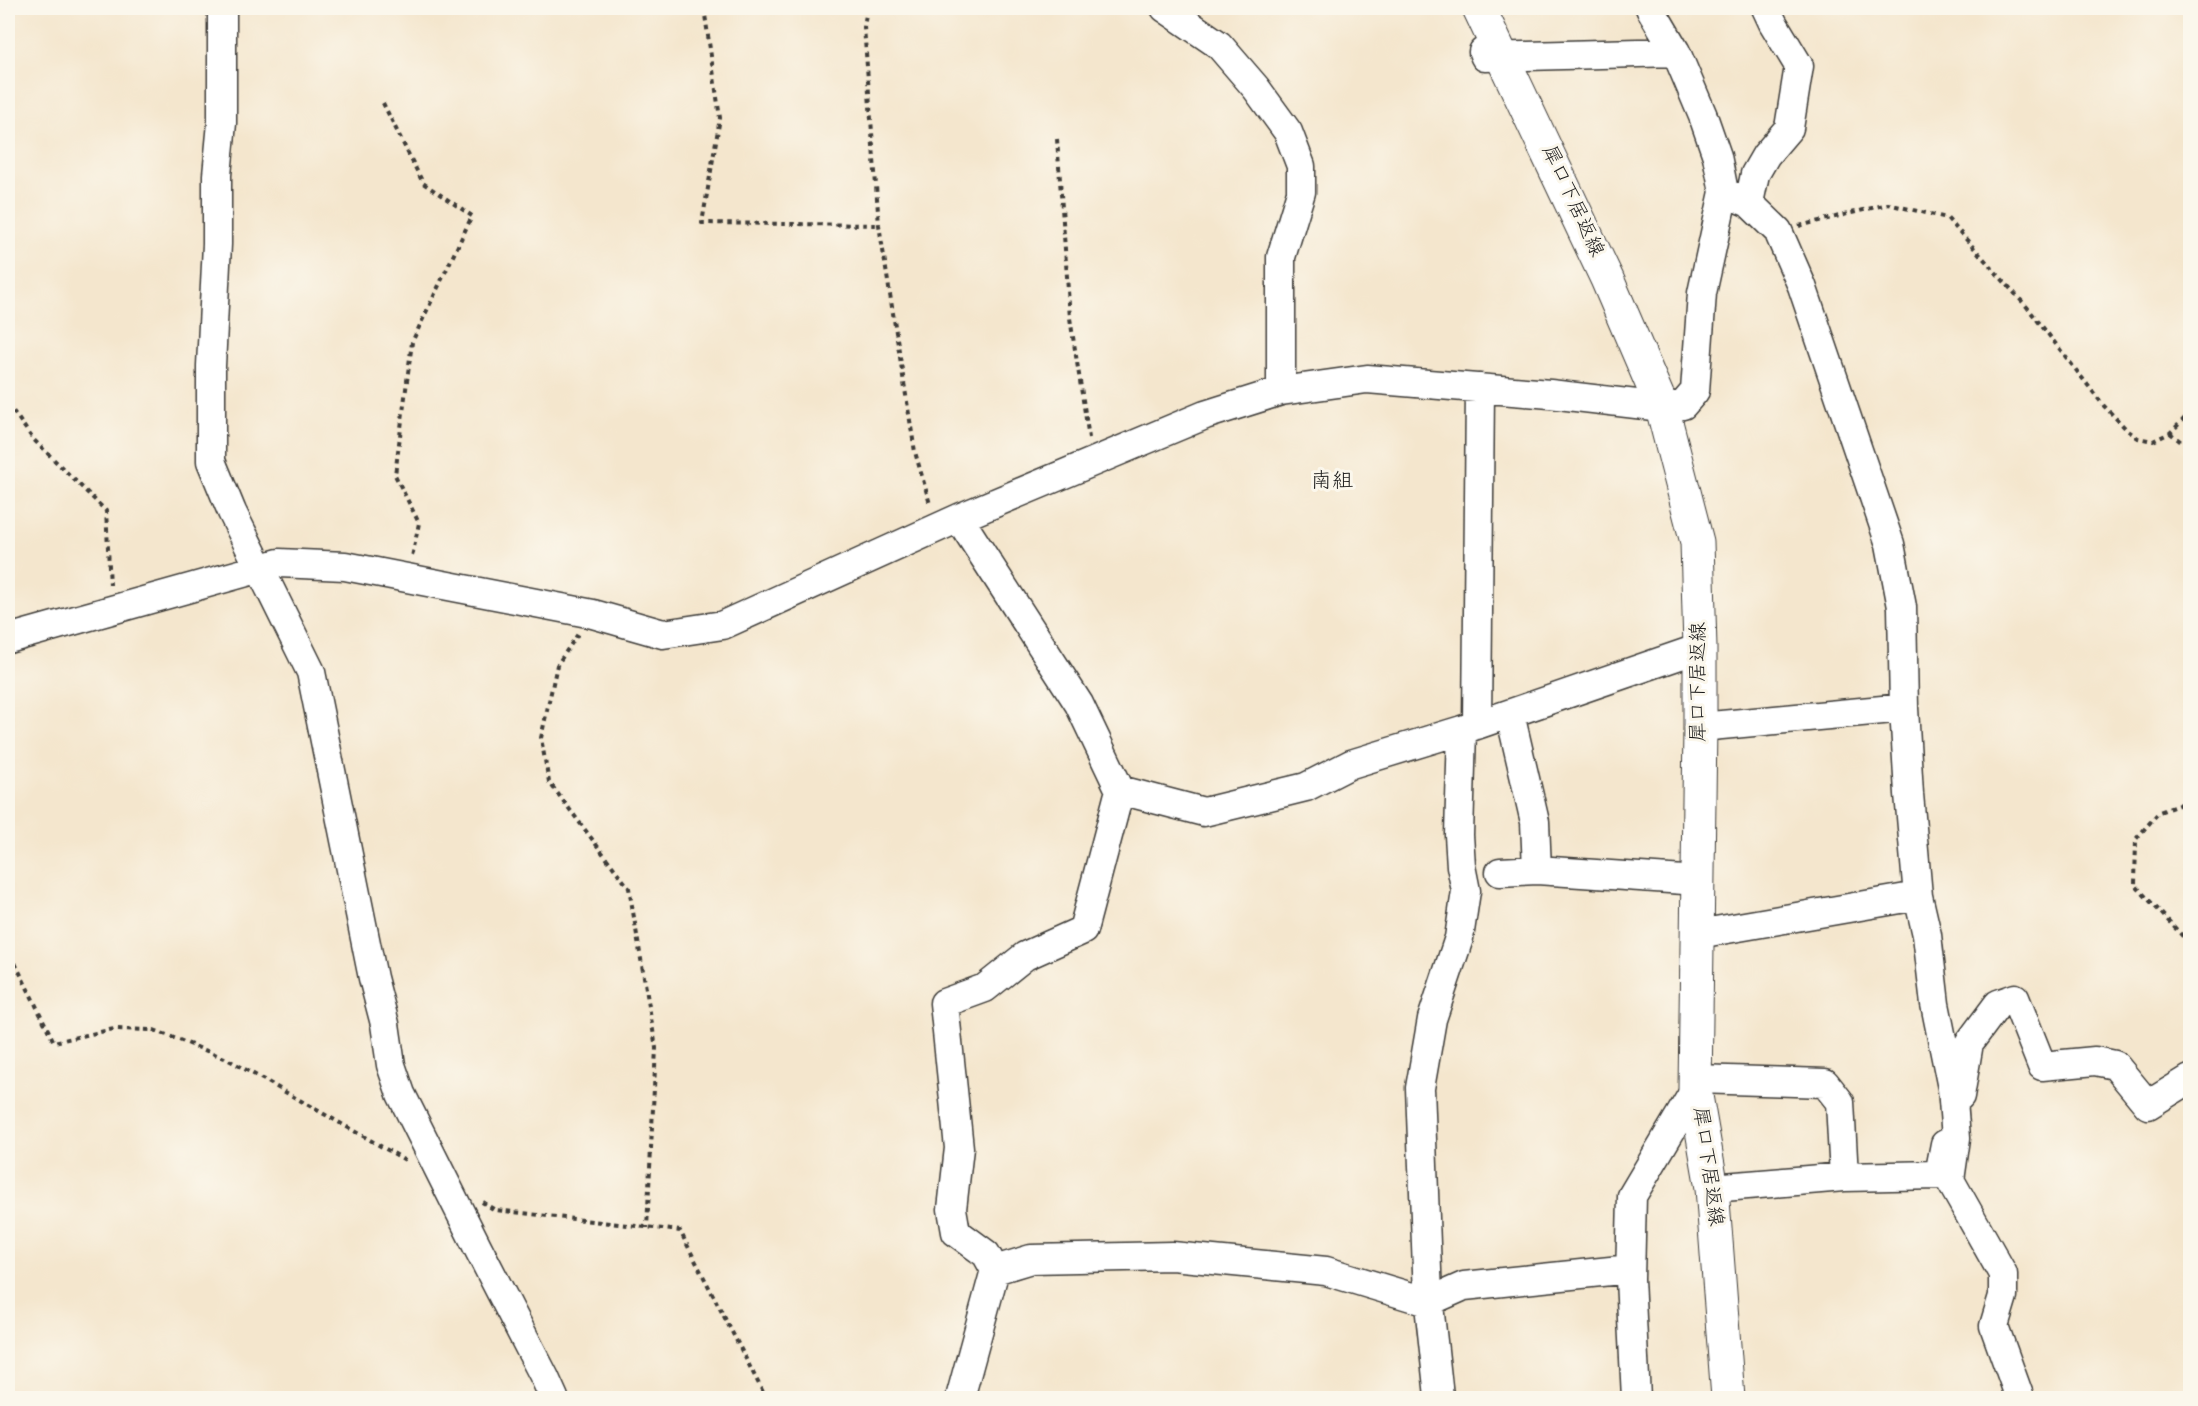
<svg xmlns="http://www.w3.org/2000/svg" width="2198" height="1406" font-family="'Gochi Hand','Klee One',sans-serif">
<rect width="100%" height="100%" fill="#fbf7ec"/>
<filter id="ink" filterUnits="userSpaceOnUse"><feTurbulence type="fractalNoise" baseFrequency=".0167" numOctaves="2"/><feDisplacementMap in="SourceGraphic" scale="12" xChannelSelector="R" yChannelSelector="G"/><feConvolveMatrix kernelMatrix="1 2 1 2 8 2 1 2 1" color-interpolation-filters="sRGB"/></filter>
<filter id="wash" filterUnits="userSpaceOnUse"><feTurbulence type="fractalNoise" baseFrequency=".008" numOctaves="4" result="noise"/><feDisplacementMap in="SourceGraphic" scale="24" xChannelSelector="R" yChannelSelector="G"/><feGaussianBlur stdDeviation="1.35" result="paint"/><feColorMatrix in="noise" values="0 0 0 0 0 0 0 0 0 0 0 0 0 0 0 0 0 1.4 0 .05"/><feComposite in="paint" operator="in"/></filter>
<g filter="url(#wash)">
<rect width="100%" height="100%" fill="#f4e6cd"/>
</g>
<g filter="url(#ink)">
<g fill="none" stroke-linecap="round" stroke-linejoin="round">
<defs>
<path id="minor" d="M222,8V123L217,175V244L211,366V461L232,512L311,672L373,978L385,1024L391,1065L401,1094L477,1246L545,1378L554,1398
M1165,8L1219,45L1256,88L1288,132L1301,166V192L1281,257V391
M1483,52L1485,57L1676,52
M1724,192L1749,203L1778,231L1802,286L1890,544L1902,607L1904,708L1909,794L1918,896L1927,935L1935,1004L1952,1088L1956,1138L1950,1180L2003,1274V1296L1994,1326L2020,1398
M1749,203L1755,174L1766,155L1789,128L1799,66L1773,23L1766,8
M959,518L1079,704L1120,790
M8,639L279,563L345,566L593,614L663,634L723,625L959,518L1205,415L1281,391L1367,379L1550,394L1662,407L1683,405L1695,391L1702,293L1724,192L1717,156L1703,116L1676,52L1650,8
M1510,714L1535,822L1537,870
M1477,725L1480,388
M1700,727L1904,708
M1500,872L1537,870L1699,881
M1698,934L1918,896
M1695,1079L1825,1083L1840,1102L1844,1177
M1960,1096L1969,1043L1998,1004L2015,998L2042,1066L2095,1061L2115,1065L2148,1105L2190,1079
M1712,1188L1844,1177L1939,1175L1945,1144
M995,1270L1031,1259L1172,1256L1326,1271L1428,1302L1464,1286L1630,1269
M1439,1396L1428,1296L1420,1088L1432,1019L1459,938L1466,891L1461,866L1459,835L1462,730L1700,648
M960,1398L995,1270L986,1254L956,1232L952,1209L959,1148L944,1003L985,988L1025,956L1083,930L1120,790L1204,812L1306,787L1351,764L1462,730
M1636,1398L1630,1279L1632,1196L1695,1090"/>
<path id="major" d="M1479,8L1607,279L1662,407L1697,542L1700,648V727L1695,1090L1712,1188L1728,1398"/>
</defs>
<use href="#minor" stroke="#3c3a37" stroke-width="31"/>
<use href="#major" stroke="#3c3a37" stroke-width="35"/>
<path stroke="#3c3a37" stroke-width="4" stroke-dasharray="4.5 4.5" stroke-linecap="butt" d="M704,8L720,118L702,223L879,225
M867,8L864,27L879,225L915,452L930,504
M383,103L423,183L472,216L412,342L395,475L419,523L412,557
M1057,139L1070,318L1089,438
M1799,226L1888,204L1947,218L2027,307L2104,406L2127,430L2138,438L2153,441L2170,433L2185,418L2190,407
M8,404L33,439L106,511L110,585
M2170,433L2190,449
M578,634L557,665L541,738L549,782L629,888L656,1048L647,1228
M2190,801L2159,812L2136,839L2135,885L2190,944
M8,958L15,963L54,1042L114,1029L154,1030L227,1059L407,1161
M482,1202L495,1210L680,1231L766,1398"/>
<use href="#minor" stroke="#fff" stroke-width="28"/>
<use href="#major" stroke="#fff" stroke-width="33"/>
</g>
</g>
<g text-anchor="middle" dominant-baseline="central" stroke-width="6" stroke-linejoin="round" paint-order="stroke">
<g font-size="20" fill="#1c1c1c" stroke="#fbf7ec">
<text transform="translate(1571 202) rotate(65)">犀口下居返線</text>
<text transform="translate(1700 682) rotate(-90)">犀口下居返線</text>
<text transform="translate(1706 1167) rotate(82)">犀口下居返線</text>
</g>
<g font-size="21" fill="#1c1c1c" stroke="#fbf7ec">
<text x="1332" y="483">南組</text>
</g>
</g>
<rect width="2198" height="1406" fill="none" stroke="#fbf7ec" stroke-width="30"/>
</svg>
